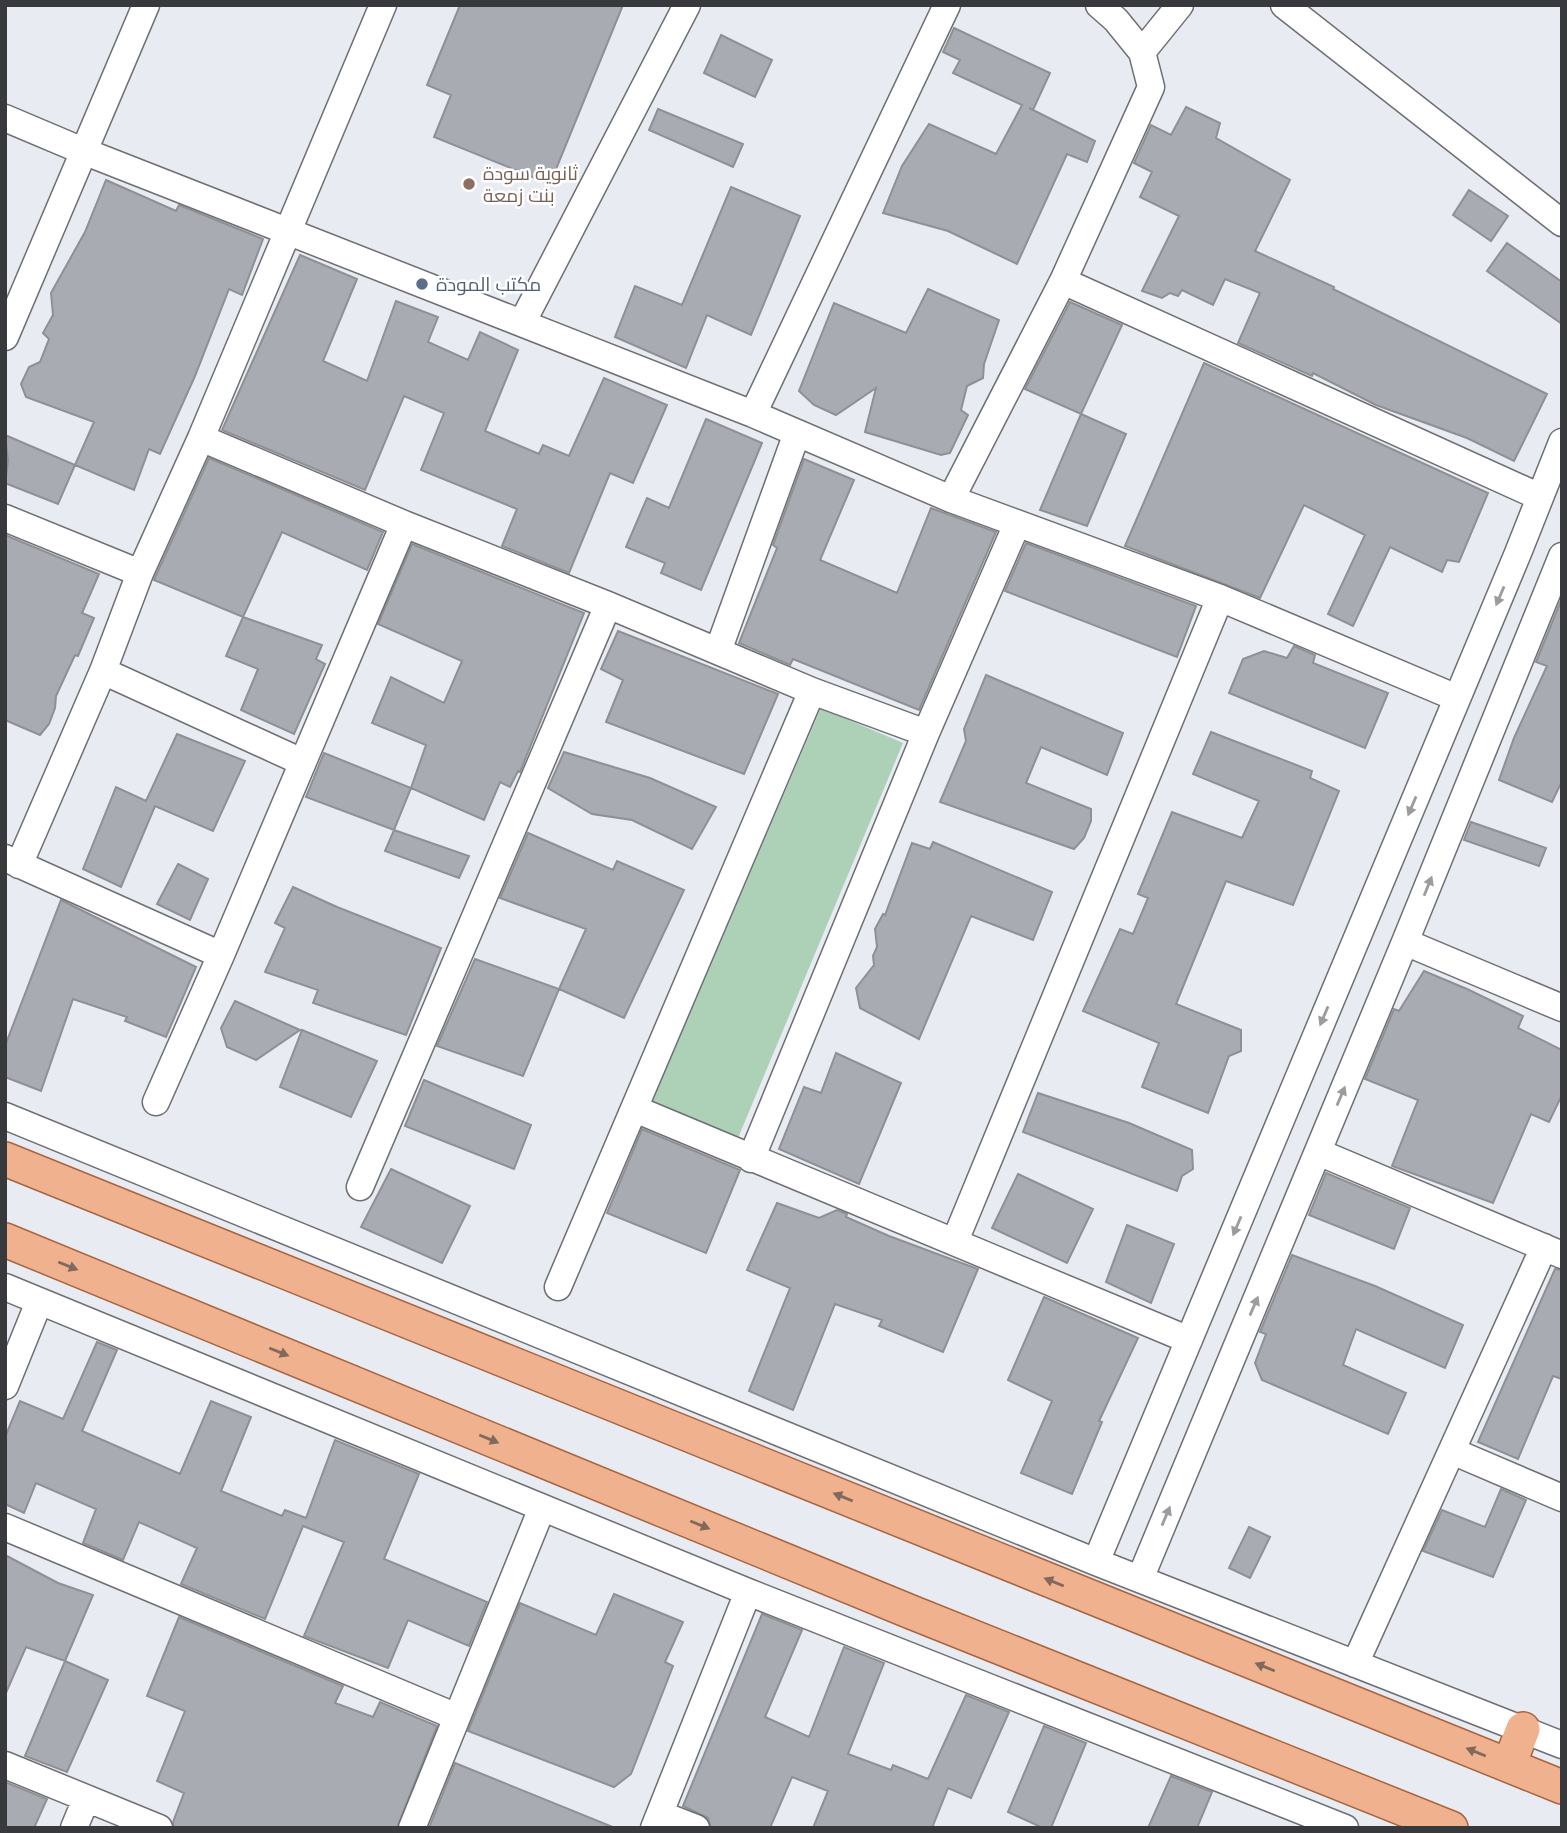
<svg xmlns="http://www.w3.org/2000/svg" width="1567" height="1833" font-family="'PT Sans',Cairo,sans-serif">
<rect width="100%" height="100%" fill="#e9ebf2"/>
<path fill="#add1b7" d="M821,708L903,743L738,1138L651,1102Z"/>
<path fill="#a9abb2" stroke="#8e9096" stroke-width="2" d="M460,5H623L550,184L434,137L451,95L427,85Z
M954,28L1050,73L1033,110L1029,108L1095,141L1087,162L1067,154L1017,264L948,231L883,213L902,166L929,124L996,154L1022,105L953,73L960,60L943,52Z
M721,35L772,60L755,97L704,73Z
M1186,107L1220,123L1216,138L1290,180L1255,251L1334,287L1333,289L1547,394L1514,461L1467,438L1376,405L1313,373L1312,376L1238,343L1260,293L1225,279L1213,305L1182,290L1178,296L1170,293L1162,298L1142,291L1179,216L1140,197L1152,172L1134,163L1151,125L1171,135Z
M658,109L743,144L733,167L649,130Z
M106,180L176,211L179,205L263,239L242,295L229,289L195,376L160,454L149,449L134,490L75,465L94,422L26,397L21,384L29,367L40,362L49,339L43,333L53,315L51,293L85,232Z
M731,187L800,216L751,335L707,315L686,368L615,337L635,286L682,305Z
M1469,190L1508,216L1491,241L1453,215Z
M1507,243L1562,282V324L1487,271Z
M300,255L357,279L323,361L367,381L396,301L438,317L428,342L468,360L480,332L518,350L485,431L539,454L543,445L569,456L604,378L667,405L633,483L610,473L569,573L502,546L517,509L421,470L444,413L404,396L365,490L222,430Z
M928,289L999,320L984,364L983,378L967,386L961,410L968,415L950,453L941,455L865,432L876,388L836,415L814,405L799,391L834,303L906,333Z
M1070,302L1122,325L1081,414L1025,389Z
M1204,363L1488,493L1459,562L1447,560L1442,572L1390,547L1353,626L1328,614L1365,535L1304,505L1260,598L1125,546Z
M1081,414L1126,434L1087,526L1040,510Z
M706,419L762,443L701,590L661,573L665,563L626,547L647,498L669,508Z
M5,435L75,465L58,504L5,483L8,461Z
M209,458L383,532L367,570L282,532L243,617L154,580Z
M804,459L854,480L820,560L897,593L931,508L996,532L919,710L793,659L790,665L739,643L777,548L773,545Z
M5,535L99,574L82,613L94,618L78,656L75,655L56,696L55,708L49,724L40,735L5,720Z
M1026,543L1196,606L1177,657L1005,591Z
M412,544L584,613L520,772L518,771L510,787L500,782L484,820L411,788L426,745L372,723L391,677L444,703L462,661L378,624Z
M1562,598V781L1552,802L1499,780L1514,738L1547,666L1536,662Z
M243,617L322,645L316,659L325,664L294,734L241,710L258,669L226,656Z
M618,631L778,694L744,774L606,722L623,680L601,669Z
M1294,646L1315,655L1313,663L1388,693L1365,748L1229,693L1243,659L1264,651L1287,658Z
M986,675L1123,733L1107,775L1041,747L1026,783L1091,809V821L1084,838L1074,849L940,802L966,741L964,729Z
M1211,732L1312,771L1310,778L1339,791L1293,905L1226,881L1176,1004L1241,1030V1051L1229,1056L1208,1113L1142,1087L1159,1043L1083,1011L1120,929L1133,934L1148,898L1138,894L1172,812L1242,838L1259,801L1193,774Z
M177,734L245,761L213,831L155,806L121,887L83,869L116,787L146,801Z
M564,752L650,778L716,807L692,849L632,820L592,814L548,788Z
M324,753L411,788L394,830L306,797Z
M1471,822L1546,848L1539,866L1464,840Z
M394,830L469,856L459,878L385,851Z
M528,833L613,870L617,861L684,890L624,1018L559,989L586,929L500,898Z
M933,842L1052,892L1033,940L971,916L919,1039L860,1008L856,988L874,965L873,956L877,947L875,929L883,914L885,915L912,843L930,849Z
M178,864L208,879L190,920L157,904Z
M293,887L337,907L441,948L406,1035L313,1003L318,990L265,972L285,928L275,923Z
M61,900L196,967L166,1037L125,1021L127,1017L73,999L41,1091L5,1077V1046Z
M475,959L559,989L523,1076L437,1046Z
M1424,971L1467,989L1523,1016L1518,1028L1562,1050V1095L1549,1122L1531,1114L1493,1203L1392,1166L1418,1100L1365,1079L1394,1009L1399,1011Z
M235,1001L300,1030L256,1060L227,1047L221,1028Z
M302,1030L377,1061L351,1117L280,1087Z
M836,1053L901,1083L859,1184L779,1149L804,1087L821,1093Z
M424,1080L531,1125L514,1169L405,1126Z
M1038,1093L1129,1123L1192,1150L1193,1169L1182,1176L1177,1191L1023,1132Z
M642,1129L740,1170L706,1253L607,1213Z
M391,1169L470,1206L442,1263L361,1227Z
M1326,1173L1410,1208L1394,1249L1309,1215Z
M1018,1174L1093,1209L1067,1263L992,1228Z
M777,1203L819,1218L837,1210L847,1214L846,1217L889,1236L978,1269L943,1352L879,1326L882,1320L835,1304L793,1410L749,1391L790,1288L747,1270Z
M1127,1225L1174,1244L1151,1303L1106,1282Z
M1292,1255L1375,1286L1463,1325L1445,1368L1356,1329L1343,1365L1406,1393L1388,1434L1262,1380L1255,1363L1266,1334L1260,1332Z
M1555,1269L1562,1270V1379L1553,1376L1518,1459L1478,1442Z
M1044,1297L1138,1338L1099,1421L1102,1422L1072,1494L1021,1473L1052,1401L1008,1380Z
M97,1342L117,1350L82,1431L180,1474L211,1401L251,1417L221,1491L282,1516L285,1510L306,1518L335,1440L419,1474L384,1559L487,1602L469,1646L408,1620L388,1668L304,1636L344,1542L303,1526L265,1619L181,1584L197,1548L139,1522L123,1560L83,1543L96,1509L36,1483L24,1513L5,1504V1437L20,1401L63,1419Z
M1501,1489L1526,1500L1493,1577L1423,1551L1442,1510L1485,1527Z
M1249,1527L1270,1537L1250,1578L1229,1568Z
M5,1555L58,1583L93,1595L65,1661L26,1647L5,1695Z
M614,1594L683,1622L665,1662L673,1666L631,1774L614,1787L468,1731L520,1603L596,1635Z
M762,1614L802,1630L765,1717L809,1737L844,1647L884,1663L848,1754L891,1770L893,1765L928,1779L966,1695L1009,1712L971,1798L948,1788L932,1828H813L828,1791L792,1777L770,1828H711L708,1818L683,1806Z
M179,1617L343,1686L335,1703L373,1717L380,1702L437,1726L397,1828H174L173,1822L184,1793L157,1781L185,1711L147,1696Z
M65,1661L108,1680L67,1772L25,1756Z
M1044,1726L1086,1743L1051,1828H1043L1008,1812Z
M455,1763L613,1827L612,1828H429Z
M1171,1776L1212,1792L1197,1828H1148Z
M5,1782L47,1799L34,1828H5Z"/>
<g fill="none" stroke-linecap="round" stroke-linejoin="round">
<defs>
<path id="minor" d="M1284,5L1562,223
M1142,52L1180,5
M5,118L83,151L753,414L951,499L1220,598L1457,698
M1063,281L1540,497
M522,323L687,5
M5,337L146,5
M753,414L947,5
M201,438L404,524L608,605L812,691L926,733
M951,499L1063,281L1151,87L1142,52L1116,20L1099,5
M5,518L140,573
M718,651L797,433
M103,671L302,762
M5,858L221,955
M19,865L103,671L140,573L201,438L383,5
M1405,942L1562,1008
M156,1102L221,955L404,524
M635,1109L1189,1340
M5,1116L1096,1562L1562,1745
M1318,1152L1562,1255
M751,1159L926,733L1017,524
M360,1187L608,605
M955,1241L1220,598
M5,1287L748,1592L1345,1828
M558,1287L812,691
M5,1386L39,1302
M1452,1451L1562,1498
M5,1527L457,1717
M1096,1562L1518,553L1562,442
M1140,1579L1405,942L1562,556
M1355,1664L1544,1247
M5,1765L159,1828
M660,1814L696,1828
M74,1828L86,1799
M412,1828L542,1508
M654,1828L748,1592"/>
<path id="major" d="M5,1159L1562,1787
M5,1240L911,1612L1451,1828
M1509,1765L1523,1729"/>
</defs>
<use href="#minor" stroke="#6d6f75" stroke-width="29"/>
<use href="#major" stroke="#a86541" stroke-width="36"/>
<use href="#minor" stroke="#fff" stroke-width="26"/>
<use href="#major" stroke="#efb18e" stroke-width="33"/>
</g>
<defs><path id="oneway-solid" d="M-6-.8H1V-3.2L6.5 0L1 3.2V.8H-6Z" transform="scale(1.75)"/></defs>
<g fill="#9c9c9e">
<use href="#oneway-solid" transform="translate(1500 596) rotate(113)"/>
<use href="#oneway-solid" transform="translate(1412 806) rotate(113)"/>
<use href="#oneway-solid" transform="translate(1428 886) rotate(-68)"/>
<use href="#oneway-solid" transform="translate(1324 1016) rotate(113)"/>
<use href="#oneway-solid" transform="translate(1341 1096) rotate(-67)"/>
<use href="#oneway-solid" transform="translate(1237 1226) rotate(113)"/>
<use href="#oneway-solid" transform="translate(1254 1306) rotate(-67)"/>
<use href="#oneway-solid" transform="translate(1166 1516) rotate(-67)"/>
</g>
<g fill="#81695d">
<use href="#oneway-solid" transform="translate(68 1266) rotate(22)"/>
<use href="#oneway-solid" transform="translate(279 1352) rotate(22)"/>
<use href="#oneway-solid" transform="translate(489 1439) rotate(22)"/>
<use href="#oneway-solid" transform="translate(843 1497) rotate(-158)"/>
<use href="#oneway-solid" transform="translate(700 1525) rotate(22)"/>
<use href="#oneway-solid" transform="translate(1054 1582) rotate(-158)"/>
<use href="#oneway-solid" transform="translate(1265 1667) rotate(-158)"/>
<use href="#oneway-solid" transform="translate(1476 1752) rotate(-158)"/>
</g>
<circle fill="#8d6e63" stroke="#fff" stroke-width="2.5" cx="469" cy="184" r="7"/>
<circle fill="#5c6f8a" stroke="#fff" stroke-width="2.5" cx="422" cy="284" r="7"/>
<g text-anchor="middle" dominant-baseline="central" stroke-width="5" stroke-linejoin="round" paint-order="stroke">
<g font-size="19" fill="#785e54" stroke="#fff" text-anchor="start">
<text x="483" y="173">ثانوية سودة<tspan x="483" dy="22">بنت زمعة</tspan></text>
</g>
<g font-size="19" fill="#4e5e75" stroke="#fff" text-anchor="start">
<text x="436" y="284">مكتب المودة</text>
</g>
</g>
<rect width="1567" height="1833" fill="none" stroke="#38393c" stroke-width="14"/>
</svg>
